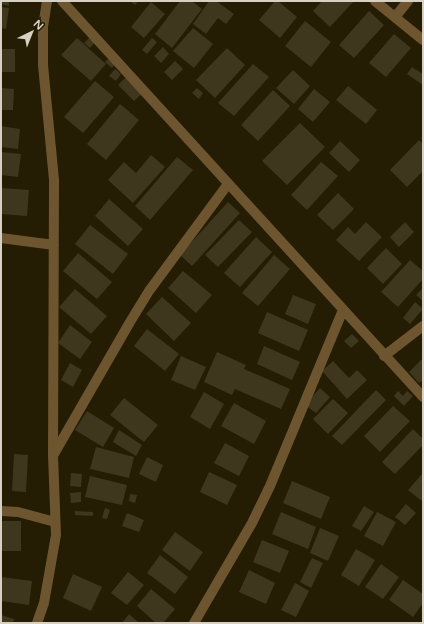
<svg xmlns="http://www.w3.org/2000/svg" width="424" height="624" font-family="'Varela Round',sans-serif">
<rect width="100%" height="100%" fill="#241c03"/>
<path fill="#3f371d" d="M1,1H9V6L1,4Z
M130,1H138L135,5Z
M180,1H192L202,9L172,48L155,34Z
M209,1H216L234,14L226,24L218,18L206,34L193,24Z
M275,1H278L297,17L280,38L259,20Z
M322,1H354L330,27L313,11Z
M151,2L165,14L144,38L131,27Z
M1,7L9,8L6,29L1,28Z
M369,11L384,25L354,58L339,45Z
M305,21L331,42L311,67L285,46Z
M193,28L213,44L194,68L173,51Z
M394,34L411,48L386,77L369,63Z
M91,36L96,41L90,48L84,43Z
M77,38L106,64L91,81L61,55Z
M152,38L157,42L147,54L142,50Z
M163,47L169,54L161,63L154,56Z
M227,48L245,65L215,98L196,80Z
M1,49H15V72H1Z
M109,58L115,64L112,68L105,62Z
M175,61L183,69L172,80L164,72Z
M253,64L269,77L234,116L218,103Z
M412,67L423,74V85L407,74Z
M115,69L121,74L116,81L109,76Z
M293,70L310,86L294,104L276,88Z
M126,77L143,93L134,101L118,85Z
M95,81L114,97L83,133L64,117Z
M348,86L377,110L366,124L336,100Z
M1,88L14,89L13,110H1Z
M197,88L203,93L199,99L192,93Z
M314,89L330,102L313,122L298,109Z
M273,90L290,106L258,141L241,125Z
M120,104L139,120L106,160L87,144Z
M300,123L325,147L287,185L262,161Z
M1,126L20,129L18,149L1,147Z
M419,140L423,144V171L407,187L390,170Z
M340,141L360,160L349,172L329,153Z
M1,152L21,154L18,177L1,175Z
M151,155L165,167L133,203L108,180L124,162L136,173Z
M177,157L193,170L150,220L135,206Z
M321,162L338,176L307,210L291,195Z
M1,188L29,190L27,216L1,214Z
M338,193L354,209L333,230L317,215Z
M109,199L143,229L128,246L95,216Z
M228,202L240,213L192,266L180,255Z
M239,220L252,232L218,267L205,255Z
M366,222L382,237L359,261L336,240L348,227L355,234Z
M405,222L414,232L399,247L390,237Z
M90,225L128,254L113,274L75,244Z
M256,237L272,252L240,287L224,273Z
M386,248L402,264L383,284L367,268Z
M78,253L112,282L97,299L63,271Z
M274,255L290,269L258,306L242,293Z
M410,260L423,271V279L398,307L381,292Z
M183,271L212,295L196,313L168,288Z
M423,288V301L416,295Z
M75,289L107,316L91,334L59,307Z
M293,295L316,304L308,324L285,314Z
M162,297L191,323L174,341L146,314Z
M415,302L423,309L410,324L403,318Z
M267,312L308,330L299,351L258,333Z
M70,325L92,342L80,359L58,343Z
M147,329L179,354L165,371L134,346Z
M352,334L359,341L351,348L344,341Z
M264,346L300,362L292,380L257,364Z
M217,352L246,365L244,369L290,389L281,409L235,389L232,395L204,382Z
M181,356L206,367L195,390L171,380Z
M423,358V380L419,383L409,372Z
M333,361L349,378L357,370L367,380L347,399L322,371Z
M70,363L82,370L73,387L61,380Z
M320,388L330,397L316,413L305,405Z
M376,390L386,400L342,445L332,436Z
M398,391L403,396L407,391L413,396L404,406L394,396Z
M204,392L224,404L210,429L190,417Z
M124,398L158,425L144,442L110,415Z
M333,399L348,413L328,434L313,419Z
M234,403L266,421L254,444L221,426Z
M393,406L410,421L380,452L364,436Z
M87,411L114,428L103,447L75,430Z
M413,429L423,439V445L395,474L382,462Z
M119,430L142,445L136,456L113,442Z
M225,443L249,456L239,476L214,463Z
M96,447L134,457L129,478L90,469Z
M14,454L28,455L26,492L12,491Z
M147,457L163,465L156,482L139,474Z
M209,472L237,485L227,505L200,492Z
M71,473L82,474L81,487L70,486Z
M422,474L423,475L422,501L408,490Z
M90,476L127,485L122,505L85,497Z
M292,481L330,497L321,519L283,503Z
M81,492V502L71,503L70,493Z
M130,494L137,495L135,503L129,501Z
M406,504L416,513L405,525L395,517Z
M364,506L374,512L361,531L352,526Z
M105,508L110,510L107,519L102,518Z
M75,511L93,512V516L75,515Z
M281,512L316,527L308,549L272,534Z
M377,512L396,522L383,546L364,536Z
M127,513L144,520L139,532L122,526Z
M2,521H21V551H2Z
M320,528L339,536L328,561L310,553Z
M175,532L203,552L190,571L162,550Z
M262,540L289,551L280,573L253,562Z
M356,549L375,560L359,586L341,575Z
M160,555L188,577L175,594L147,573Z
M312,558L323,563L311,588L300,582Z
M381,564L399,577L383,599L365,587Z
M249,570L275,583L266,604L239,592Z
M128,572L144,585L127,605L111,593Z
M73,574L102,587L91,611L63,598Z
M1,577L32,581L29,605L1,601Z
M403,580L423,594V603L413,617L389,600Z
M295,583L309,591L296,617L281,610Z
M151,589L175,609L163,623H156L137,606Z
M129,614L139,623H122Z
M1,615L14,619L13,623H1Z"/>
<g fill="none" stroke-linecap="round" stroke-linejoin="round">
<path stroke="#6d5530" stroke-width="10" d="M62,1L423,397
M375,1L423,40
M395,17L408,1
M1,238L54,245
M384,356L423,326
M54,454L130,322L149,291L228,184
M1,511L18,512L55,522
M37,623L44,603L56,535L53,455L54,180L43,65V27L47,1
M194,623L252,523L270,486L343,310"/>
</g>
<rect width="424" height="624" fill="none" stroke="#d6d1c2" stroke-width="4"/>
<g transform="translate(32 32) rotate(43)" stroke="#241c03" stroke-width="3" paint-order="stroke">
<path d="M0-3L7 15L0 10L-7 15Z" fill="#d6d1c2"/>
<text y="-6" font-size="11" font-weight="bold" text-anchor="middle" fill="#d6d1c2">N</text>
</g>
</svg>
